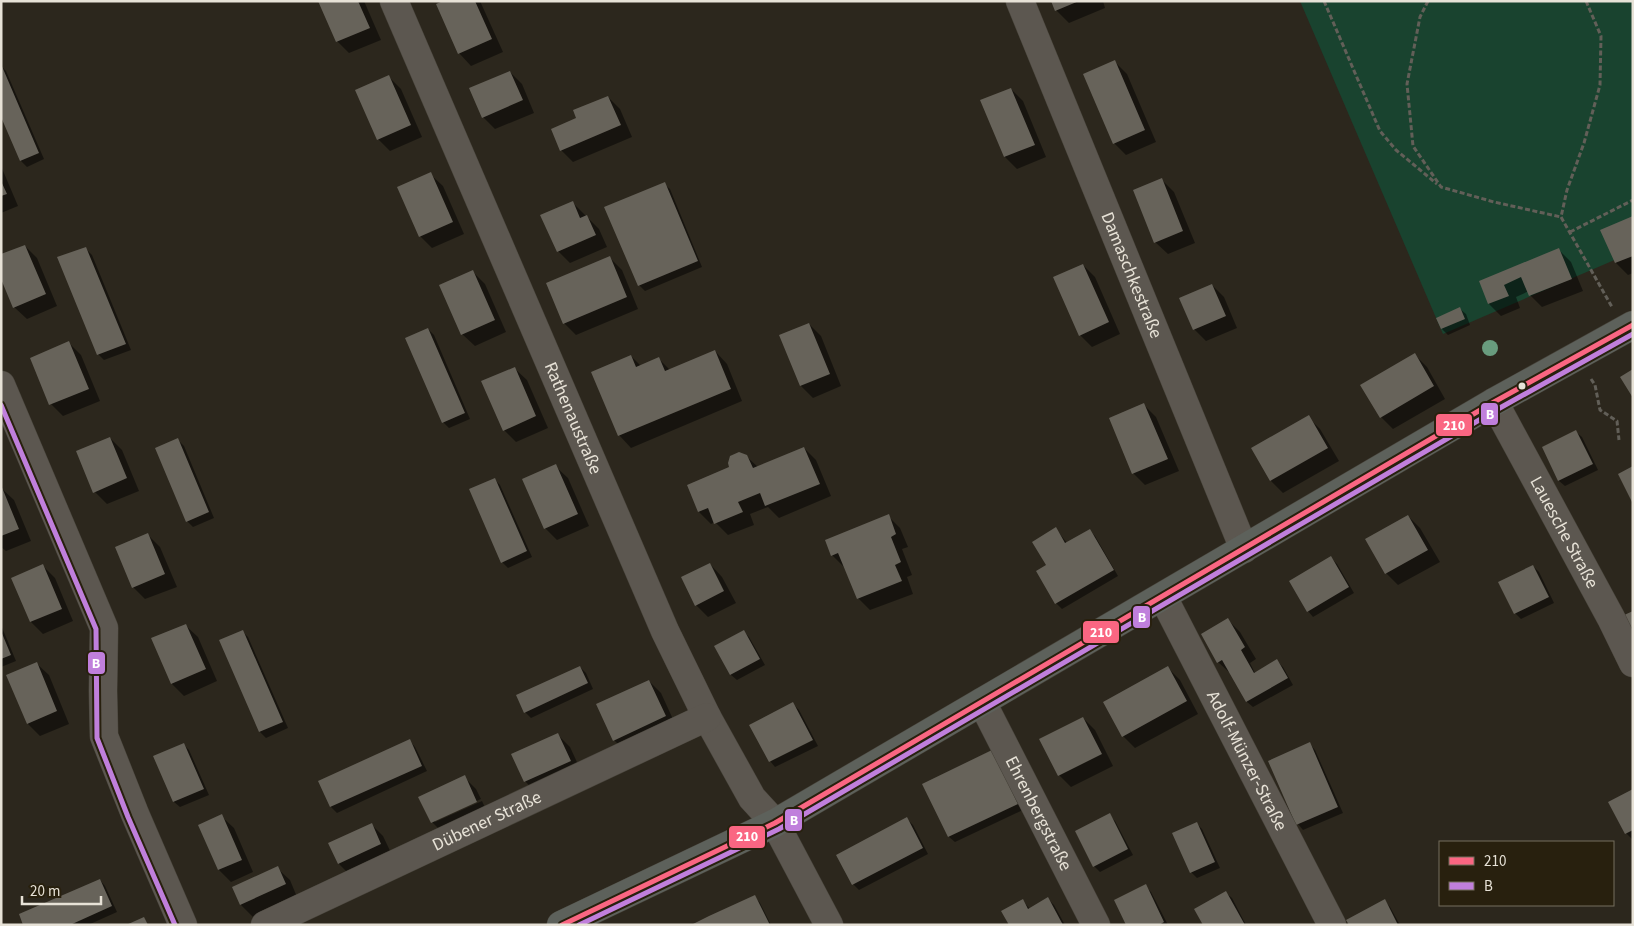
<svg xmlns="http://www.w3.org/2000/svg" width="1634" height="926" font-family="'Source Sans 3',sans-serif">
<rect width="100%" height="100%" fill="#2c271d"/>
<path fill="#19432f" d="M1300,1H1633V252L1443,334Z"/>
<path fill="#0007" d="M319,1H364L381,40L349,53L337,41Z
M446,1H480L503,52L471,66L459,53Z
M1053,1H1103L1105,8L1069,23L1056,10Z
M1115,62L1127,74L1156,142L1126,155L1114,143Z
M1,66L6,71L44,159L27,167L21,161L1,114Z
M510,72L522,84L534,113L495,129L483,117Z
M389,77L401,89L422,137L390,151L378,139Z
M1011,89L1023,101L1046,157L1017,169L1005,157L982,101Z
M608,97L620,109L632,137L573,162L561,150Z
M1,166L18,206L1,213Z
M430,174L443,186L464,234L432,248L420,236Z
M1162,180L1174,192L1195,243L1168,254L1155,242Z
M664,184L670,189L702,267L645,291L639,285Z
M572,202L599,229L607,247L570,263L558,251Z
M1633,218V273L1628,275L1616,263L1602,230Z
M25,246L37,258L57,306L27,319L14,307Z
M86,249L92,255L131,350L104,360L98,354Z
M1559,250L1571,262L1583,291L1542,307L1530,295L1529,291L1516,297L1520,308L1501,316L1489,304L1480,282Z
M610,258L622,270L638,309L576,335L564,323Z
M1083,265L1095,277L1120,334L1092,347L1080,335Z
M473,272L485,284L506,332L475,346L462,334Z
M1212,285L1224,297L1237,328L1206,341L1194,329Z
M1460,309L1466,314L1470,325L1448,335L1442,329L1437,318Z
M809,324L821,336L841,386L813,398L801,386Z
M428,329L434,335L470,419L449,428L443,422Z
M69,343L81,355L100,401L63,416L51,404Z
M715,351L727,364L742,401L631,448L619,435L631,356L641,366L659,359L670,370Z
M1415,355L1427,367L1445,399L1393,429L1381,417Z
M514,368L527,380L548,428L516,442L504,430Z
M1144,405L1156,417L1179,471L1145,485L1133,473Z
M1308,417L1320,429L1339,461L1283,493L1271,481Z
M1576,432L1582,437L1598,470L1565,486L1559,481L1543,447Z
M110,438L122,450L139,491L107,504L95,492Z
M178,440L184,446L214,518L193,527L187,521Z
M804,448L816,460L831,496L779,518L768,507L750,514L754,525L728,535L715,522L711,524L699,512L731,468L747,457L758,467Z
M555,466L568,478L589,526L557,540L545,528Z
M494,479L500,485L532,557L508,568L502,562Z
M1,488L14,500L31,541L6,551L1,547Z
M888,516L900,528L908,547L902,549L912,575L907,577L913,594L870,610L858,598L844,567L832,555Z
M1408,516L1420,528L1440,562L1398,585L1386,573L1367,540Z
M1056,529L1067,543L1089,530L1095,536L1118,576L1062,609L1056,603L1047,566Z
M148,535L160,547L177,587L145,599L133,587Z
M1331,558L1337,564L1354,593L1313,617L1308,611Z
M710,564L722,577L736,603L708,617L696,605Z
M43,566L55,578L73,621L43,634L31,622Z
M1533,566L1539,572L1554,603L1521,619L1515,613Z
M1228,620L1240,632L1256,659L1250,663L1255,673L1277,661L1283,667L1293,685L1253,707L1247,702L1231,674L1218,662Z
M1,625L16,661L1,667Z
M185,625L198,637L217,681L184,696L172,684L153,639Z
M242,631L248,637L288,728L266,738L260,732L220,641Z
M743,631L749,637L765,665L737,680L731,675L715,647Z
M36,663L49,675L69,724L40,736L28,724Z
M580,667L586,673L593,689L531,718L525,712Z
M1168,668L1180,680L1198,714L1135,748L1123,736Z
M649,681L661,693L677,728L626,752L614,740Z
M793,704L799,710L818,746L775,767L770,761Z
M1083,718L1095,730L1113,766L1071,787L1059,775Z
M558,735L570,747L582,773L537,794L525,781L513,755Z
M410,741L415,747L427,771L337,813L331,807L320,782Z
M183,744L189,750L209,795L180,807L174,802L155,756Z
M1310,744L1315,750L1343,813L1303,830L1298,824Z
M991,751L1023,810L955,842L949,837L924,784Z
M464,777L476,789L481,799L435,820V822L482,801L488,814L444,834L432,822Z
M1633,790V839H1632L1626,833Z
M1109,815L1115,821L1133,855L1100,872L1094,866L1076,832Z
M221,816L234,828L253,872L231,882L219,870L200,826Z
M907,819L913,825L928,854L859,890L853,884Z
M1196,823L1202,829L1220,868L1197,878L1191,872Z
M371,824L383,836L393,857L351,876L339,864L330,844Z
M277,868L290,880L297,897L253,917L241,905L234,888Z
M100,880L105,886L117,912L88,925H25Z
M1145,886L1151,892L1168,925H1127Z
M1226,893L1232,898L1246,925H1204Z
M755,897L760,903L771,925H694Z
M1048,899L1054,905L1065,925H1010L1023,901L1030,909Z
M1385,901L1390,907L1400,925H1350Z"/>
<path fill="#67635a" d="M318,1H358L370,28L336,42Z
M443,1H475L492,39L458,54L436,4Z
M1051,1H1079L1055,11Z
M1115,60L1145,130L1113,144L1083,74Z
M1,64L39,153L20,161L1,117Z
M510,71L523,100L482,118L469,88Z
M389,75L411,125L377,140L355,90Z
M1011,88L1035,145L1004,157L980,100Z
M608,96L621,125L560,151L551,129L576,118L573,110Z
M431,172L453,222L419,237L397,187Z
M1162,178L1183,231L1154,243L1133,190Z
M1,181L7,194L1,196Z
M665,182L698,261L638,286L604,207Z
M573,201L580,218L587,215L596,235L557,252L540,215Z
M1633,216V256L1615,263L1600,230Z
M25,245L46,294L13,308L1,279V254Z
M86,247L126,344L97,355L57,257Z
M1559,248L1572,279L1529,296L1521,277L1504,285L1509,296L1488,304L1479,281Z
M610,256L627,297L563,324L546,283Z
M1083,264L1109,322L1079,336L1053,277Z
M473,270L495,320L461,335L439,285Z
M1212,284L1226,316L1193,330L1179,298Z
M1460,307L1465,319L1441,329L1436,318Z
M809,323L830,374L800,386L779,335Z
M428,328L465,413L442,423L405,338Z
M69,341L89,389L49,405L30,358Z
M715,350L731,389L618,436L591,372L631,355L636,367L659,357L665,371Z
M1415,353L1434,386L1380,418L1360,385Z
M515,367L536,416L503,431L481,381Z
M1633,369V398L1620,377Z
M1144,403L1168,459L1132,474L1109,418Z
M1309,415L1328,448L1270,481L1251,448Z
M1576,430L1593,464L1558,481L1542,447Z
M110,437L127,478L93,493L76,451Z
M178,438L209,512L186,522L155,448Z
M804,447L820,484L765,506L760,493L738,502L743,512L714,524L708,508L698,512L687,485L729,467L728,463L730,456L739,452L747,455L753,468Z
M556,464L578,514L544,529L522,479Z
M1633,466V504L1618,474Z
M495,478L527,551L501,563L469,489Z
M1,485L19,529L1,536Z
M889,514L896,534L891,537L901,562L895,565L902,581L857,599L838,553L831,556L825,540Z
M1408,515L1428,550L1385,574L1365,539Z
M1056,527L1065,543L1090,529L1114,570L1055,604L1036,571L1046,565L1032,542Z
M148,533L165,574L132,588L115,547Z
M1331,556L1349,587L1307,612L1289,581Z
M710,563L724,591L695,606L681,577Z
M43,564L62,609L30,622L11,578Z
M1533,565L1549,597L1514,614L1498,582Z
M1633,611V638L1622,616Z
M1228,618L1245,647L1241,650L1254,673L1277,659L1288,678L1246,702L1222,660L1217,663L1201,634Z
M186,624L206,669L171,684L151,638Z
M243,630L283,722L259,732L219,640Z
M744,630L760,659L730,675L714,646Z
M1,631L11,655L1,659Z
M37,662L57,711L27,724L6,675Z
M580,666L588,683L524,713L516,695Z
M1168,666L1187,701L1122,737L1103,702Z
M649,680L666,716L613,741L596,704Z
M793,702L813,740L769,762L749,725Z
M1083,717L1102,754L1058,776L1039,739Z
M558,733L571,761L524,782L511,754Z
M410,739L422,766L330,807L318,781Z
M1310,742L1338,807L1296,825L1268,761Z
M184,743L204,789L173,802L153,756Z
M992,750L1018,804L948,837L922,784Z
M465,775L477,802L431,823L418,797Z
M1633,789V830L1625,834L1608,802Z
M1110,813L1128,849L1093,867L1075,831Z
M222,814L242,860L218,870L198,825Z
M907,817L923,848L852,885L836,855Z
M1197,822L1215,862L1190,873L1172,833Z
M372,823L381,844L338,864L328,843Z
M278,866L286,884L240,905L232,887Z
M100,879L112,906L70,925H23L19,914Z
M1146,884L1164,922L1159,925H1126L1114,900Z
M1226,891L1245,925H1203L1194,909Z
M755,895L770,925H691L709,916Z
M1048,897L1063,925H1009L1001,911L1023,899L1028,909Z
M1385,899L1398,925H1349L1346,920Z
M144,917L148,925H126Z"/>
<g fill="none" stroke-linecap="round" stroke-linejoin="round">
<defs>
<g id="minor">
<path id="s1" d="M394,1L665,631L707,717L752,798L775,823L829,925"/>
<path id="s2" d="M1020,1L1244,549"/>
<path d="M1,385L104,628L103,691L104,736L135,814L183,925"/>
<path id="s3" d="M1494,402L1611,618L1633,663"/>
<path id="s4" d="M1163,597L1332,925"/>
<path id="s5" d="M982,702L1096,925"/>
<path id="s6" d="M265,925L707,717"/>
</g>
<path id="major" d="M561,925L775,823L1494,402L1633,325"/>
</defs>
<use href="#minor" stroke="#464239" stroke-width="29"/>
<use href="#major" stroke="#464239" stroke-width="29"/>
<path stroke="#625f58" stroke-width="3" stroke-dasharray="5 2.5" stroke-linecap="butt" d="M1324,1L1380,131L1396,150L1437,184
M1428,1L1420,17L1407,84L1413,146L1441,187L1494,202L1561,217
M1586,1L1601,36L1600,85L1584,143L1567,190L1561,217L1612,307
M1570,232L1633,200
M1591,379L1595,385L1600,410L1617,421L1619,440"/>
<use href="#minor" stroke="#5c5750" stroke-width="28"/>
<use href="#major" stroke="#5d615b" stroke-width="28"/>
<defs>
<path id="bus-1" d="M562,925L775,823L1494,402L1633,325"/>
<path id="bus-2" d="M1,405L96,629L97,738L128,817L175,925
M579,925L779,829L1498,409L1633,334"/>
</defs>
<use href="#bus-1" stroke="#28200e" stroke-width="9"/>
<use href="#bus-2" stroke="#28200e" stroke-width="9"/>
<use href="#bus-1" stroke="#fa6682" stroke-width="5"/>
<use href="#bus-2" stroke="#c07fdc" stroke-width="5"/>
</g>
<circle fill="#699c7e" cx="1490" cy="348" r="8"/>
<circle fill="#e7e2d7" stroke="#28200e" stroke-width="2" cx="1522" cy="386" r="4.5"/>
<g text-anchor="middle" dominant-baseline="central" stroke-width="5" stroke-linejoin="round" paint-order="stroke">
<g font-size="18" fill="#e7e2d7" stroke="#28200e">
<text stroke="none"><textPath href="#s2" startOffset="296">Damaschkestraße</textPath></text>
<text stroke="none"><textPath href="#s1" startOffset="454">Rathenaustraße</textPath></text>
<text stroke="none"><textPath href="#s3" startOffset="148">Lauesche Straße</textPath></text>
<text stroke="none"><textPath href="#s4" startOffset="184">Adolf-Münzer-Straße</textPath></text>
<text stroke="none"><textPath href="#s5" startOffset="125">Ehrenbergstraße</textPath></text>
<text stroke="none"><textPath href="#s6" startOffset="245">Dübener Straße</textPath></text>
</g>
</g>
<g stroke="#28200e" stroke-width="2">
<rect x="1480" y="402" width="19" height="24" rx="5" fill="#c07fdc"/>
<rect x="1435" y="413" width="38" height="24" rx="5" fill="#fa6682"/>
<rect x="1132" y="605" width="19" height="24" rx="5" fill="#c07fdc"/>
<rect x="1082" y="620" width="38" height="24" rx="5" fill="#fa6682"/>
<rect x="87" y="651" width="19" height="24" rx="5" fill="#c07fdc"/>
<rect x="784" y="808" width="19" height="24" rx="5" fill="#c07fdc"/>
<rect x="728" y="825" width="38" height="24" rx="5" fill="#fa6682"/>
</g>
<g font-size="14" text-anchor="middle" font-weight="bold" fill="#fff">
<text x="1490" y="419">B</text>
<text x="1454" y="430">210</text>
<text x="1142" y="622">B</text>
<text x="1101" y="637">210</text>
<text x="96" y="668">B</text>
<text x="794" y="825">B</text>
<text x="747" y="841">210</text>
</g>
<rect width="1634" height="926" fill="none" stroke="#e7e2d7" stroke-width="5"/>
<rect x="1439" y="841" width="175" height="65" fill="#28200e" stroke="#746e5e"/>
<rect x="1449" y="857" width="25" height="8" fill="#fa6682" stroke="#746e5e"/>
<text x="1484" y="866" font-size="15" fill="#e7e2d7">210</text>
<rect x="1449" y="882" width="25" height="8" fill="#c07fdc" stroke="#746e5e"/>
<text x="1484" y="891" font-size="15" fill="#e7e2d7">B</text>
<path d="M22 896v8h79v-8" fill="none" stroke="#e7e2d7" stroke-width="2.5"/>
<text x="30" y="896" font-size="15" fill="#e7e2d7" stroke="#28200e" stroke-width="4" paint-order="stroke">20 m</text>
</svg>
